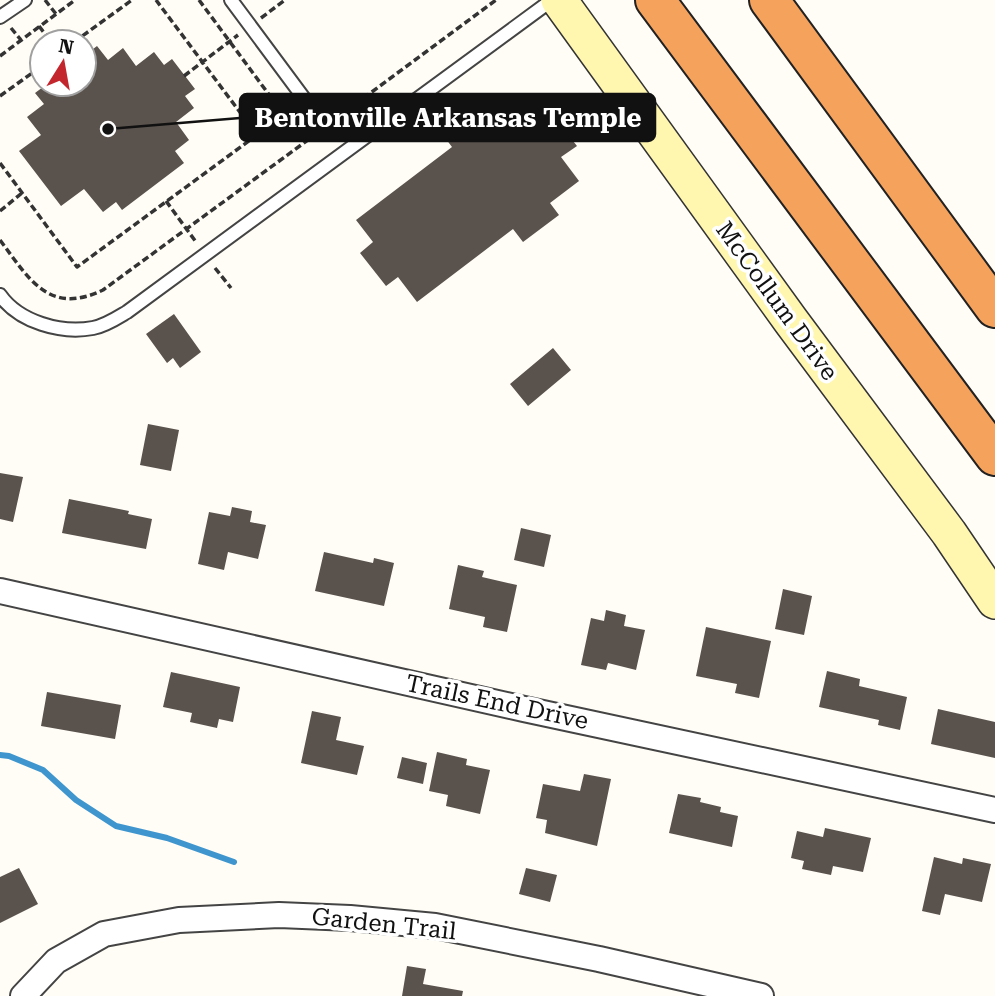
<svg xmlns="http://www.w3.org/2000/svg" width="995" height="996" font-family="'Roboto Serif',serif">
<rect width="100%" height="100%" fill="#fffdf5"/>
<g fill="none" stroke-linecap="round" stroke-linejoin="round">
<path stroke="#3f96cf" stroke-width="6" d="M0,755L9,756L43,770L76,800L116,826L167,838L234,862"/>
</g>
<path fill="#5a524d" d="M97,46L108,60L123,48L136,66L154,52L164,65L172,59L195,89L185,96L194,108L176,122L189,140L175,151L184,163L122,210L116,202L103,212L84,189L61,206L19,151L41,135L27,117L44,104L35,93L47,84H84V56Z
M518,99L536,123L550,112L577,146L561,157L579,181L550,203L559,215L523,242L513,229L417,302L398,277L386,286L360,253L373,242L356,220L452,147L443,135L479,108L489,120Z
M174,314L201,352L180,368L173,358L167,363L146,334Z
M553,348L571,370L528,406L510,384Z
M148,424L179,430L171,471L140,465Z
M0,473L23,477L13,522L0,519Z
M69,499L129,511L128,514L152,519L146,549L62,533Z
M232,507L252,511L250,522L266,525L258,559L228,552L224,570L198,564L209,512L230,516Z
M521,528L551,535L544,567L514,560Z
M324,552L373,563L374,558L394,563L384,606L315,591Z
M458,565L484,571L482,577L517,585L507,632L483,627L485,617L449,609Z
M783,589L812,596L804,635L775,629Z
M606,610L626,615L624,626L645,630L636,670L608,663L606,670L581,665L591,618L604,621Z
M706,627L771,641L759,698L735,693L737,684L696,676Z
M827,671L860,679L859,686L907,697L900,730L878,725L879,720L819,707Z
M171,672L240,687L233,722L219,719L217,728L190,722L192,713L163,707Z
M47,692L121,705L115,739L41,726Z
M938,709L995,722V758L931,744Z
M312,711L341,717L336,740L364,746L357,775L301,763Z
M437,752L467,759L466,765L490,770L480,814L446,806L448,795L429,791Z
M402,757L427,763L423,784L397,778Z
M584,774L611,779L597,846L545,833L547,820L536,818L543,784L580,791Z
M678,794L701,798L700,802L721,807L720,812L738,816L732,847L669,833Z
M825,828L871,838L863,872L833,866L831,875L802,869L804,861L791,858L797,831L823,837Z
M934,857L962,864L963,858L991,864L982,902L945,894L940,915L922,911Z
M19,868L38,904L0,923V877Z
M526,868L557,875L550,902L519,894Z
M407,966L426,969L423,984L463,991L462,996H402Z"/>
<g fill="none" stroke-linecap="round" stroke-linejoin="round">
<defs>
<path id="lane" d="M231,0L326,128
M0,17L25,0
M0,295C19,322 61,334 93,328C105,326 117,318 127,312L552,0"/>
<path id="street" d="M0,591L524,709L995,810
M23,996L56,961L104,934L179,920L279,915L350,918L435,926L599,959L761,996"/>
<path id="secondary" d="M559,0L791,321L949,533L995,601"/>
<path id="highway" d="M655,0L995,456
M769,0L995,308"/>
</defs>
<use href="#lane" stroke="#444" stroke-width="16"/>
<use href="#street" stroke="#444" stroke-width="28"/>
<use href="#secondary" stroke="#333" stroke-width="38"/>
<use href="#highway" stroke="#222" stroke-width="42"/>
<path stroke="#333" stroke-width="3.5" stroke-dasharray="7 3.5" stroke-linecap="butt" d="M45,0L56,14
M199,0L304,142
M261,18L285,0
M39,26L51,42
M11,28L21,40
M74,42L132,0
M0,56L75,0
M184,76L238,35
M0,96L42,66
M338,117L496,0
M0,163L77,267L257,135L156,0
M166,201L196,242
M0,211L22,193
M0,240C29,279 49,316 103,290L312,137
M215,268L231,288"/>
<use href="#lane" stroke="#fff" stroke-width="12"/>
<use href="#street" stroke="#fff" stroke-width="24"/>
<use href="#secondary" stroke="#fff6b0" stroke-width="35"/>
<use href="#highway" stroke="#f5a25d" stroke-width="38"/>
</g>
<g text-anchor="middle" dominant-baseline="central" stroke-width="7" stroke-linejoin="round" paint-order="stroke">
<g font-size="24" fill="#111" stroke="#fff">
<text transform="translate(777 301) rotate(54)">McCollum Drive</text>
<text transform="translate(497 702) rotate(12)">Trails End Drive</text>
<text transform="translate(384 924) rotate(6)">Garden Trail</text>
</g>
</g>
<path fill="none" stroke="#111" stroke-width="2.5" d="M108 129L240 118"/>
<circle fill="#111" stroke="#fff" stroke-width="2.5" cx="108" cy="129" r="7"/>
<rect fill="#111" stroke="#111" stroke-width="2.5" x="240" y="94" width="415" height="47" rx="7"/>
<g font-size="26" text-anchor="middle" font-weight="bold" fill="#fff">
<text x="448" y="127">Bentonville Arkansas Temple</text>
</g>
<g transform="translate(63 63) rotate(11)"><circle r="33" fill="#ffffff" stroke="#a0a0a0" stroke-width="2"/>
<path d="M0-5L12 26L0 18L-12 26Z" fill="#c4262e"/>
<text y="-10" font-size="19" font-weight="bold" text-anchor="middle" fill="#111111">N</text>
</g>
</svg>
